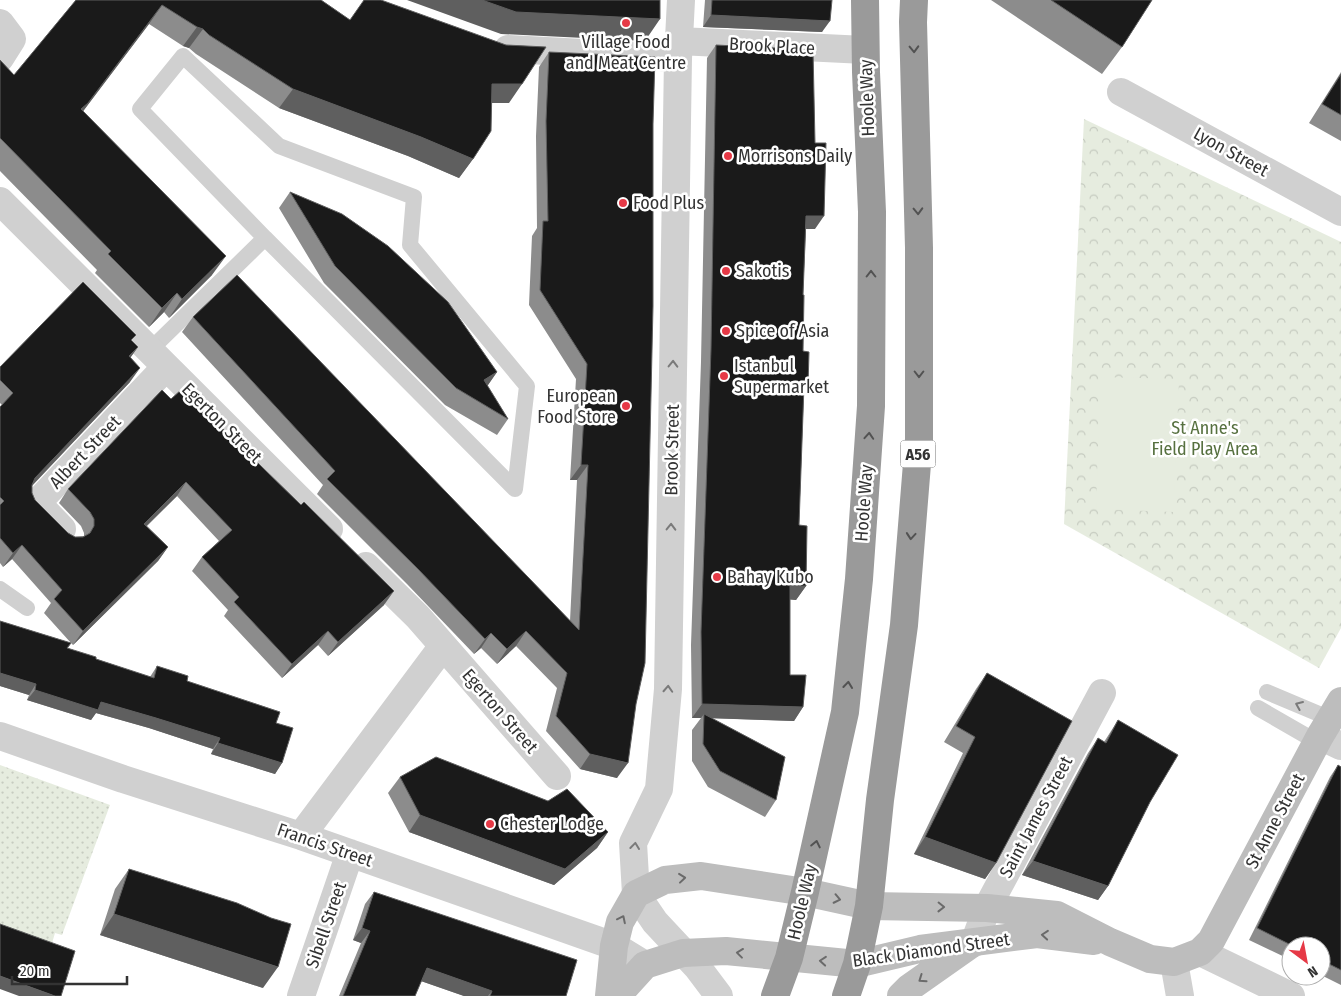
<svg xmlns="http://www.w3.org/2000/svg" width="1341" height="996" font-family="'Fira Sans Condensed',sans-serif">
<defs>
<pattern id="park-crowns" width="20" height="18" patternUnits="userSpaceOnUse" patternTransform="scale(1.25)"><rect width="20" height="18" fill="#e6ecdf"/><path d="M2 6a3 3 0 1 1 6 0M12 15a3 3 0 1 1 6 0" fill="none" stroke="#c6cbc0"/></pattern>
<pattern id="garden-dots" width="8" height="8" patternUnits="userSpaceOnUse" patternTransform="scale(1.25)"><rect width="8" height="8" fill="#e6ecdf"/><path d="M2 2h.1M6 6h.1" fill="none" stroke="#c6cbc0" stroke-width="1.8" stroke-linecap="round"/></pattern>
</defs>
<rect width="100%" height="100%" fill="#fff"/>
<path fill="url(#park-crowns)" d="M1084,119L1341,242V628L1319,668L1064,524Z"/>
<path fill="url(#garden-dots)" d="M0,765L110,805L62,935L55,933L50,950L0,932Z"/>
<path fill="#e6ecdf" d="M1100,377L1179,379L1174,512L1096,509Z"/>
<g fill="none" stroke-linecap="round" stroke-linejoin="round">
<path stroke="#d0d0d0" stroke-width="16" d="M149,351L265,238L515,489L527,386L410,245L414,197L279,146L183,56L140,109L265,238
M0,589L27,608
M1267,692L1331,719
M1258,708L1317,742"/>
<path stroke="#d0d0d0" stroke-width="28" d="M681,0L678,58L668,689L659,789L633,843L636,894L655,922L698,968L719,996
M0,23L12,39L0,58
M679,41L865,50
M508,49L678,58
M1121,92L1341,212
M0,201L329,529
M62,529L37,503L166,367
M366,566L418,617L557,776
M0,736L123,779L301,836L614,946L645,965
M1320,736L1341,746
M301,836L443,646
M974,943L987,908L1102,693
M1200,952L1291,996
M1174,962L1180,996
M301,996L350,853"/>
<path stroke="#bdbdbd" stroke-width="28" d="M609,996L614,946L620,922L636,894L665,880L701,876L805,892L869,906L987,908L1057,915L1110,942L1150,959L1174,962L1200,952L1211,941L1320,736L1341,701
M617,996L645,965L683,953L726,951L857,964L920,949L1037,934L1094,941
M901,996L909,988L970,945"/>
<path stroke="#9a9a9a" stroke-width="28" d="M775,996L789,958L805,892L845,712L859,579L871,406L872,212L866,72L865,0
M846,996L857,964L869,906L880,800L904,625L919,439V248L913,22L914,0"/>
</g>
<path fill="#8c8c8c" d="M76,0H321L350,20L509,103H492L473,159L459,178L408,156L279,108L196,54L189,48L183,46L149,24L83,111L212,275L169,318L164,312L149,327L95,273L97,270L0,171V60L14,75Z
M705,0H832L822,32L703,27Z
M991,0H1152L1122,47L1102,74Z
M716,45L815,229H806L803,295V351L808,386L804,391L799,525L806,586L796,600L790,599V675L803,707L794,721L711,718L776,800L765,817L708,787L692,761V730L701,718H692L691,645L701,362L707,58Z
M549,52L636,704L617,778L580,769L546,731L557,688L516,646L497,664L481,648L474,654L407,584L317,494L323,485L182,332L193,317L570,621L577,480H570L576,379L529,305L532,236L537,228L536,136L539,67Z
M1341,72V141L1309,123Z
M290,192L497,372L487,386L508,419L497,435L445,405L324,283L279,208Z
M132,341L138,347L130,358V382L32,486V493L35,500L68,533L75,537L84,536V533L81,526L59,503L68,489L162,390L384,605L328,656L318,645L282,678L224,616L228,610L192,571L202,557L219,541L177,496L147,526L168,547L158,561L73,645L71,643L68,648L96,659L150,677L157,666L187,681L276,723L282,763L275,774L211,754L213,749L149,728L96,713L91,720L27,700L29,695L0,686V621L71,643L44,613L51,603L12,559L3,567L0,563V407L2,405L0,403V367Z
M987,673L996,863L985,879L914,854L963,753L944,742L976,689Z
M1118,720L1150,802L1108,886L1098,900L1022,875L1088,753L1098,738L1104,742Z
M1338,765L1341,767V985L1321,975V946H1291V960L1249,940L1330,777Z
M400,777L608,832L597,848L554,885L409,832L388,793Z
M129,869L263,988L100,935L115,889Z
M374,892L566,996H464L421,981L415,996H339L361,943L353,940L365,904Z"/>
<path fill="#5f5f5f" d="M407,0H482L660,19L645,41L501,34Z
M162,5L149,24L75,122L81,109Z
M711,15L830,21L822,32L703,27Z
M197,27L203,29L189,48L183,46Z
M492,84H522L509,103H479Z
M293,89L421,137L473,159L459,178L408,156L279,108Z
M806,216H824L815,229H797Z
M226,256L212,275L169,318L182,299Z
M177,293L164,312L149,327L162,308Z
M138,347L128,361L129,356Z
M140,368L130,382L26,492L35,478Z
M497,372L486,388L484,380Z
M581,465H588L577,480H570Z
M186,482L177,496L135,537L144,524Z
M22,545L12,559L3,567L13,553Z
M168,547L158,561L73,645L83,631Z
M790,586H806L796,600L781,599Z
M394,591L384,605L328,656L338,642Z
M328,631L318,645L282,678L292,664Z
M526,631L516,646L497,664L507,649Z
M491,633L481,648L474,654L485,639Z
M0,673L36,684L29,695L0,686Z
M35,690L101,702L156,718L220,738L213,749L149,728L96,713L91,720L27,700Z
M702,704L803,707L794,721L704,718V714L701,718H692Z
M218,743L282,763L275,774L211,754Z
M590,754L628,763L617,778L580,769Z
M420,815L608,832L597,848L554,885L409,832Z
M925,837L996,863L985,879L914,854Z
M1033,861L1108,886L1098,900L1022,875Z
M114,914L278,967L263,988L100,935Z
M362,928L370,931L361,943L353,940Z
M427,968L492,991L488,996H464L418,980Z
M0,976L55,996H19L0,989Z"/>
<path fill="#1a1a1a" stroke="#5f5f5f" d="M76,0H321L350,20L364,0H381L506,45L546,47L522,84H492L491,131L473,159L421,137L293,89L209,35L203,29L197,27L162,5L88,103L81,109L226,256L182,299L177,293L162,308L108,254L111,251L0,138V60L14,75Z
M482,0H660V19L516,12Z
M712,0H832L830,21L711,15Z
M1051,0H1152L1122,47Z
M716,45L813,50L815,143H826L824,216H806L803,295H804L803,351L809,352L808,386L804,385L799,525L807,526L806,586H790V675H806L803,707L702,704L701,632L711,349Z
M549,52L655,57L653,124V306L645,663L636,704L628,763L590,754L556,716L567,673L526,631L507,649L491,633L485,639L418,569L327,479L335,471L193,317L237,275L579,630L588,465H581L587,364L540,290L543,221H548L546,121Z
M1341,74V115L1322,104Z
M290,192L342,214L388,246L448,302L497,372L484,380L508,419L456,388L335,266Z
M83,282L136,335L131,340L138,347L129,356L140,368L35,478L32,485V493L35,500L68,533L75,537H83L90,533L94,526V519L90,512L68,489L162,390L171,399L182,389L301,505L304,502L394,591L338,642L328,631L292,664L234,602L239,597L202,557L232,530L186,482L144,524L168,547L83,631L54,599L62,590L22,545L13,553L0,538V505L4,501L0,497V407L13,393L0,380V367Z
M0,621L71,643L67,648L96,657V659L154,678L157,666L188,676L187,681L280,712L276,723L293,728L282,763L218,743L220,738L156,718L101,702L98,710L35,690L36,684L0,673Z
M987,673L1072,721L996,863L925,837L975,737L956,726Z
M704,714L785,757L776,800L720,771L703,744Z
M1118,720L1178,755L1150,802L1108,886L1033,861L1098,738L1106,743Z
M436,757L548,801L567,789L608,832L565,869L420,815L400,777Z
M1338,765L1341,767V970L1321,960V946H1293L1257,928Z
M129,869L237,903L271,918L291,924L278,967L114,914Z
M374,892L577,960L566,996H490L492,991L427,968L415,996H343L370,931L362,928Z
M0,924L75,951L61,996H55L0,976Z"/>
<defs><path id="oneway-chevron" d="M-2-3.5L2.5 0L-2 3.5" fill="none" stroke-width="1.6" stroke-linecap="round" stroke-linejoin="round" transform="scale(1.25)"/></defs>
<g stroke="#525252">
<use href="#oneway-chevron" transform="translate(914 49) rotate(88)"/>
<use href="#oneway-chevron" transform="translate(918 211) rotate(88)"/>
<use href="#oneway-chevron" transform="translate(871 274) rotate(-90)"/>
<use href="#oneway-chevron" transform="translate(919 374) rotate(90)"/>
<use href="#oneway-chevron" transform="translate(869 436) rotate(-86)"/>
<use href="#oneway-chevron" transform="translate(911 536) rotate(95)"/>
<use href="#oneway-chevron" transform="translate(848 685) rotate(-84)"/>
<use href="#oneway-chevron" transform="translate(816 844) rotate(-78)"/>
</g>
<g stroke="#7a7a7a">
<use href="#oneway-chevron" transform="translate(673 364) rotate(-89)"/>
<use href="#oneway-chevron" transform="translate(671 527) rotate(-89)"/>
<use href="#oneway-chevron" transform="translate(668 689) rotate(-87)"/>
<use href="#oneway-chevron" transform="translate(1299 705) rotate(-157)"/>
<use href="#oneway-chevron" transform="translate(635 846) rotate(-83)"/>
</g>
<g stroke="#6a6a6a">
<use href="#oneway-chevron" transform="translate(682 878) rotate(-6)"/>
<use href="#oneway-chevron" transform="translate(837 899) rotate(12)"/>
<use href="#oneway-chevron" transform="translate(941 907) rotate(1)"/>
<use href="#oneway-chevron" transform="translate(622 919) rotate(-64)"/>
<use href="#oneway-chevron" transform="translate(1045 935) rotate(-175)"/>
<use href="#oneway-chevron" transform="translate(740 953) rotate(-173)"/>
<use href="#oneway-chevron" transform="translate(823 961) rotate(-175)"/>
<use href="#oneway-chevron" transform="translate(922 979) rotate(145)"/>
</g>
<g fill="#e63946" stroke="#fff" stroke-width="2">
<circle cx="626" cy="23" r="5"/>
<circle cx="728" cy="156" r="5"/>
<circle cx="623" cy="203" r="5"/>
<circle cx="726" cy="271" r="5"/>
<circle cx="726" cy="331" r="5"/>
<circle cx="724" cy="376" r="5"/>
<circle cx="626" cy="406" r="5"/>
<circle cx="717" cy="577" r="5"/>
<circle cx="490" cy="824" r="5"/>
</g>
<g text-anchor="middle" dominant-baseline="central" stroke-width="5" stroke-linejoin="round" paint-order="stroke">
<rect fill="#fff" stroke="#707070" stroke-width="1" x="900.5" y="440.5" width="35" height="27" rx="4"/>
<g font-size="16" font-weight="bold" fill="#333">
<text x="918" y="454">A56</text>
</g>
<g font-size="18" fill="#333" stroke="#fff" text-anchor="start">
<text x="626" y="42" text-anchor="middle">Village Food<tspan x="626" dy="21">and Meat Centre</tspan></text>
<text x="738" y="156">Morrisons Daily</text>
<text x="633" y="203">Food Plus</text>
<text x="736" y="271">Sakotis</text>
<text x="736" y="331">Spice of Asia</text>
<text x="734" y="366">Istanbul<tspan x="734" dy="21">Supermarket</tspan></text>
<text x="616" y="396" text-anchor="end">European<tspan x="616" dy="21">Food Store</tspan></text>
<text x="727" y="577">Bahay Kubo</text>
<text x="500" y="824">Chester Lodge</text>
</g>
<g font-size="18" fill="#333" stroke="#fff">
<text transform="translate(772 46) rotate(3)">Brook Place</text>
<text transform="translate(867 98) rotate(-92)">Hoole Way</text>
<text transform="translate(1231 152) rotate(29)">Lyon Street</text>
<text transform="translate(222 423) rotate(45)">Egerton Street</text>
<text transform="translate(672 450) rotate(-89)">Brook Street</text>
<text transform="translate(85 452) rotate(-46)">Albert Street</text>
<text transform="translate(864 503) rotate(-86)">Hoole Way</text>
<text transform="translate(500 711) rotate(49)">Egerton Street</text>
<text transform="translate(1036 817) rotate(-62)">Saint James Street</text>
<text transform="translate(1275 821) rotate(-62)">St Anne Street</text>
<text transform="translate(325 845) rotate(19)">Francis Street</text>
<text transform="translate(802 902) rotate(-77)">Hoole Way</text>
<text transform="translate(326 925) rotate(-71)">Sibell Street</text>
<text transform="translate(931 950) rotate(-8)">Black Diamond Street</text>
</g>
<g font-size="18" fill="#56703f" stroke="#fff">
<text x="1205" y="428">St Anne's<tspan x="1205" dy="21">Field Play Area</tspan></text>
</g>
</g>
<g transform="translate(1306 961) rotate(148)"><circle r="24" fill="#ffffff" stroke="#adadad"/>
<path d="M0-4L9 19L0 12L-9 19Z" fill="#e63946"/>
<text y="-8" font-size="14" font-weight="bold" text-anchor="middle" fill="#333333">N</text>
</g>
<path d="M12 976v8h115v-8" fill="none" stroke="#333333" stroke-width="2.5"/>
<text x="20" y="976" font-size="15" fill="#333333" stroke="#ffffff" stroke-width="4" paint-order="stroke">20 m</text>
</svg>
